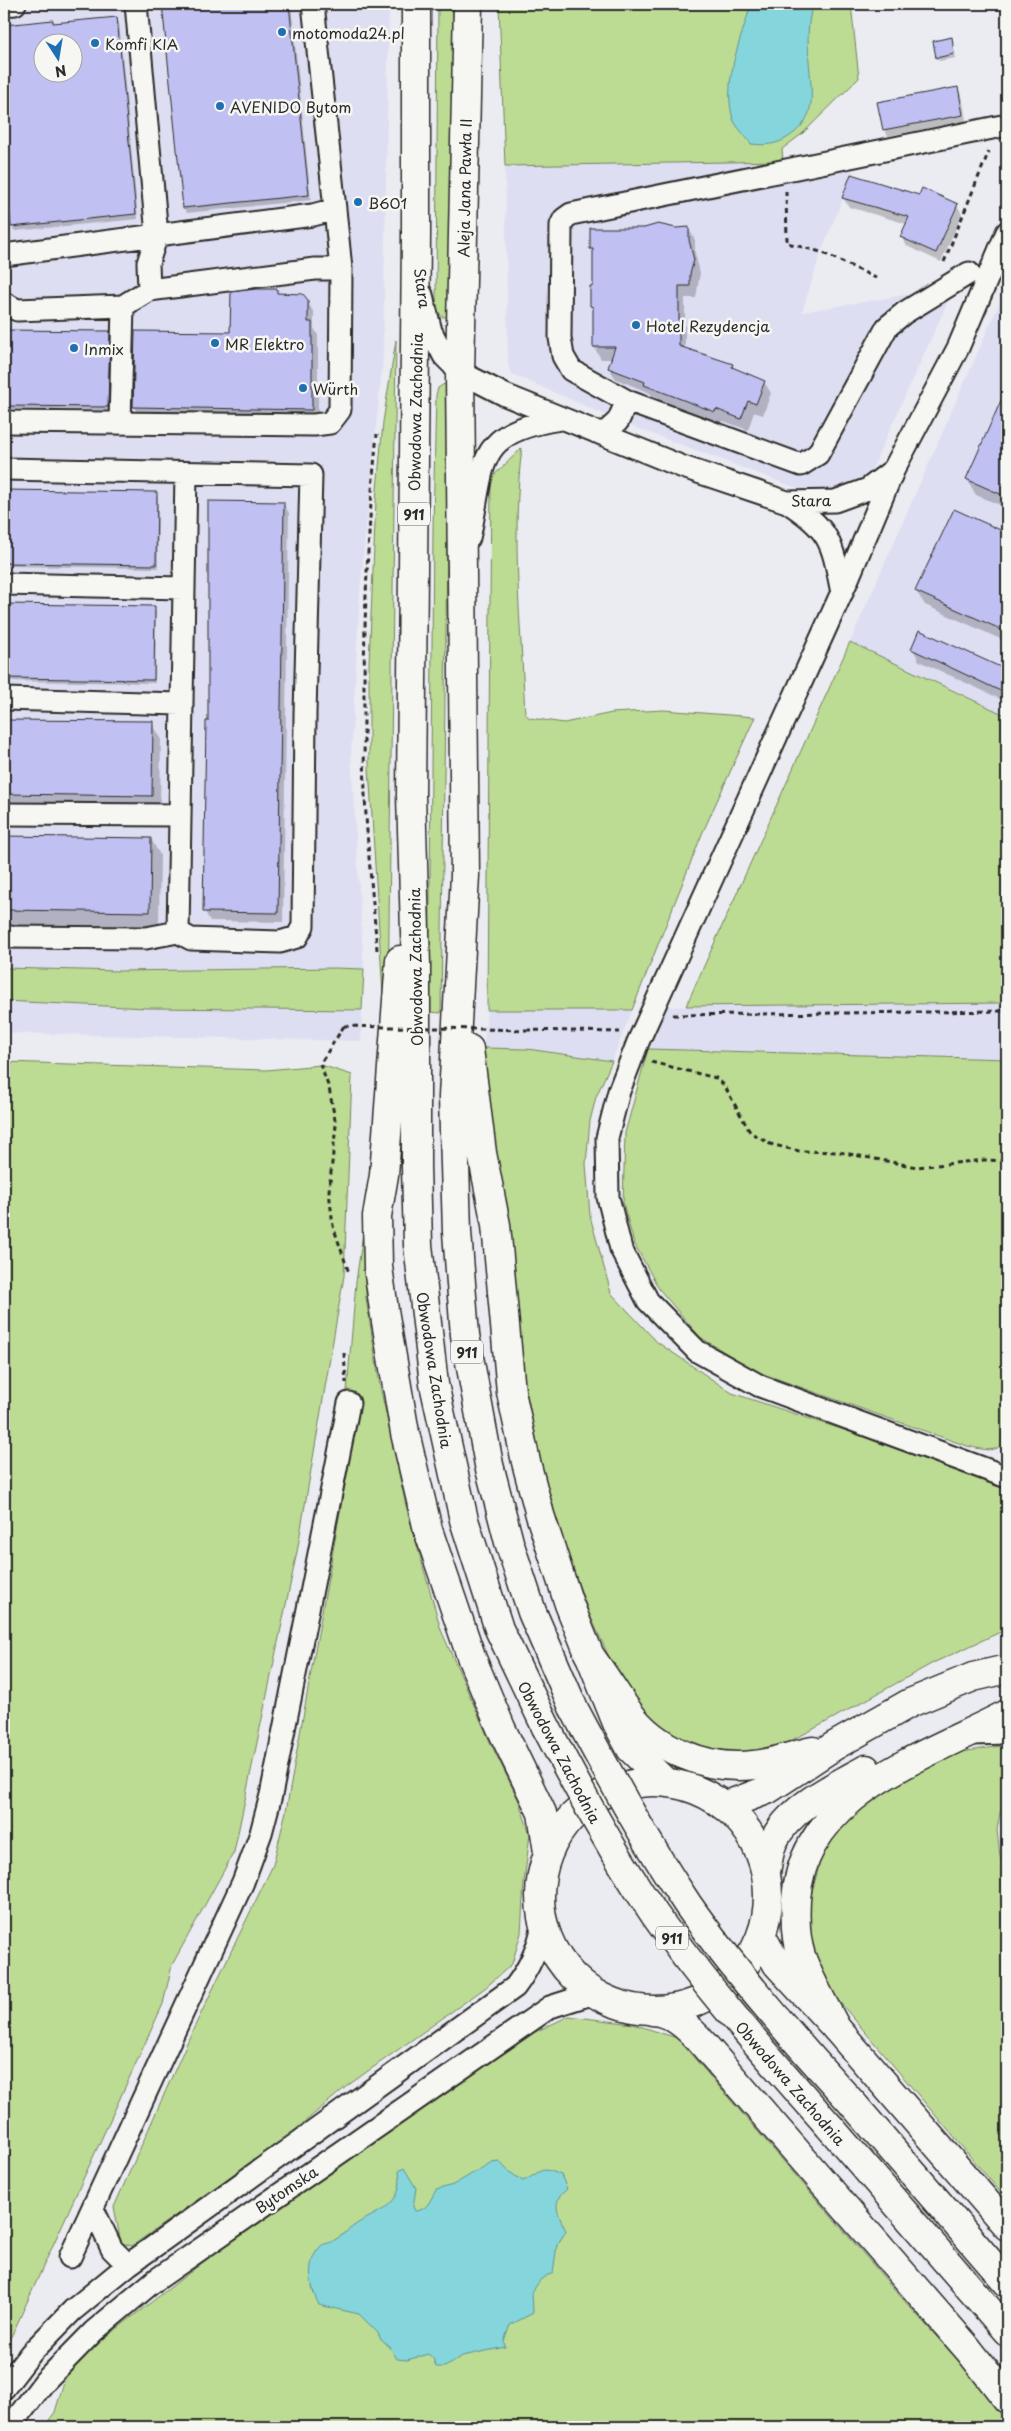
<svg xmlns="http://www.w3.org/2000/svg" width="1011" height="2431" font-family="'Playpen Sans',sans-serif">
<rect width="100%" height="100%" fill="#ebebf2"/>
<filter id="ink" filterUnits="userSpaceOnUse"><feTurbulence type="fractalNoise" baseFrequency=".02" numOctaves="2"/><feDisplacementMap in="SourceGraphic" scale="10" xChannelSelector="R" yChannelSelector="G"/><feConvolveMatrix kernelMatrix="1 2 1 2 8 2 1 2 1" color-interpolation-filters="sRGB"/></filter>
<g filter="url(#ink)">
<path fill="#dedef2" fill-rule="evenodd" d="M4,4H389L383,357L360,590L351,757L364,969L334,968L119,971L4,968ZM42,42H72V72H42Z
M770,161L826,162L854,172L821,252L802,312L917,293L921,284L950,297L872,469L847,489L831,493H810L626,424L512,374L508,365L505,166Z
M1007,286V716L850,642Z
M4,1001L147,1008L362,1010L361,1041L4,1033Z
M1007,1003V1059L648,1049L667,1007Z
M552,1009L632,1010L612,1061L527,1049L484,1048L487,1010Z"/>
<path fill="#bcdb93" stroke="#74835f" d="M438,4H453L451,311L448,317H442L436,308Z
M499,4H851L859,78L802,134L782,149L783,161L505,166Z
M396,340L388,1011H384L369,768V662L376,501L383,422Z
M444,384L449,388L441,1013L429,1012L433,527L436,395L438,388Z
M522,448C511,536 521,626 525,714L530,718L564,723L612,713L663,710L755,717L702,834L632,1010H487L491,478Z
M850,642L1007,716V1003L686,1006Z
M4,968L119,971L334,968L364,969L362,1010L147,1008L4,1001Z
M484,1048L527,1049L612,1061L596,1097L590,1121L586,1164L590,1216L611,1293L657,1342L732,1393L853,1433L1007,1490V1629L933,1663L810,1731L774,1749L728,1755L683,1743L644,1714L614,1668L589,1613L566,1550L543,1472L521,1365L485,1090Z
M648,1049L1007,1059V1440C996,1455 982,1449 967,1446L755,1371L700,1337L659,1289L634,1243L623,1203L625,1133Z
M4,1062L266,1070L321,1065L352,1075L344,1276L297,1552L234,1852L172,1965L163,2004L12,2335L4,2345Z
M366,1212V1298L380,1386L406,1506L441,1630L491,1744L518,1799L530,1834L524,1882L521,1933L512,1964L485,1988L347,2086L288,2136L132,2246L121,2243L114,2207L190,2036L273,1865L286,1811L359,1407L347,1391L356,1282Z
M1007,1745V1795L1000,1813L997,1830L1000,1856L1007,1874V2200L832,1993L811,1948L810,1899L822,1855L837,1826L885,1791L955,1753Z
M569,2016L633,2024L677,2038L900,2296L1007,2415V2427H44L55,2412L66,2375L97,2344L259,2219L527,2036Z"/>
<path fill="#85d6dc" stroke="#619295" d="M751,4H813C806,25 808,50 810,73C812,97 815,116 794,133C780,144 769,146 751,144C746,136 736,127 733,119C722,80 741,40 751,4Z
M499,2161L508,2171L523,2181C543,2172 538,2165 561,2175L567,2189C550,2203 558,2213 566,2231L557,2245L553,2272L541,2279L532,2292L533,2313L510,2325L504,2341L505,2347L462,2356L445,2367H436L433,2358L428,2354L407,2360L397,2359L390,2347L381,2340L378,2333L359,2314L319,2305C310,2287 305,2263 320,2247C323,2243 329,2244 333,2241C342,2236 349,2229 358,2223C380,2211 405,2203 399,2171L404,2168L416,2188L413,2207L415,2211C428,2210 430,2200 436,2190L453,2185L492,2162Z"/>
<path fill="#0003" fill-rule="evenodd" d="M163,4H291L311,200L187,213L184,208Z
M116,18L119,23L138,219L15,231L12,227L4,147V26L52,21L54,24ZM42,42H72V72H42Z
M951,39L956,58L939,61L937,57Z
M958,89L962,95L966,121L888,136L884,129Z
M920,197L957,205L962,214L941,262L907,246L901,237L907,224L849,207L843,198Z
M676,229H689L695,240V253L700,273L696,298H685V350L732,365L734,369L764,382L771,393L763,415L754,412L748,430L723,421L722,423L652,397L650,393L616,379L609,368L612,359H601L594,347V311L591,306L594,288V254L591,249Z
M276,290L278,295L307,301L314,313V328L318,335V421L141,419L134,407L136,333H231Z
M4,331L109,332L111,336L109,410L4,409Z
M1007,390V508L976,495L967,479Z
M4,491L156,494L158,497V568L4,566Z
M283,503L289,513L283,922L210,921L205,912L209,722Z
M954,510L1007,534V642L925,605L916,591Z
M4,605L154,607L156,611L155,683L4,681Z
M920,631L1007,671V702L919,661L913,649Z
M4,721L152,723L161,738L160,811L4,809Z
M4,837L151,839L160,855L159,927L4,925Z"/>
<path fill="#c0c0f2" stroke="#2b2b2b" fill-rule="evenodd" d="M162,4H289L309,195L183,208Z
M117,17L136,214L11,227L4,158V25L53,20V23ZM42,42H72V72H42Z
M952,37L954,54L936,58L933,41Z
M958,87L963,115L883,130L877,102Z
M851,174L919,195L922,188L958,204L936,253L900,237L909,217L842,198Z
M658,224L676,228L689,227V240L694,260L690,274V286H679V346L733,364L732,367L765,381L756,404L748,401L741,419L716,409L715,412L644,385L645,382L608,368L615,347H593V307L590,306V286H593V249H590V228H644Z
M256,289H277V293L303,294L308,300V322H312V410L133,407L135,331L230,332L231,292Z
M4,330L110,331L108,407L4,406Z
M1007,387V497L966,479Z
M4,490L157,492L156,565L4,563Z
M208,501L284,502L278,913L203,912L206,721H208Z
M954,509L1007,533V632L915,591Z
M4,604L155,606L154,680L4,678Z
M919,630L1007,670V694L911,649Z
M4,720L153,721L152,796L4,794Z
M4,836L151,838L150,912L4,910Z"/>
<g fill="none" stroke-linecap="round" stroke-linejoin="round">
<defs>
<path id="minor" d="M136,4L157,235L313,215L335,209L313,4
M4,5L15,4
M1007,232L958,348L894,469L847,581L638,1042L619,1091L607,1138L608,1197L621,1249L648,1301L697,1351L760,1386L1007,1477
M4,255L157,235L148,263L149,290L123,306
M969,273L904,313L887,327L818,454L801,465L627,401L571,370L563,356L560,338L561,225L564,219L571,214L1007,125
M149,290L315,269H341
M422,295L431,331L444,356L460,372L505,395L683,467L787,502L835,501L868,489L893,470
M4,303L17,310L123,306L120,422
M4,422L314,425L330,423L340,410L341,269L335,209
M596,432H606L618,421L627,401
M4,469L311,475L305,714L303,926L297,937L280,942L191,939L178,932L186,473
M787,502C832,531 832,543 842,593
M469,538C486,464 472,432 561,419
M4,584L183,588
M4,699L180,704
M4,814L178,815
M4,937L146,938L178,932
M972,1734L1007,1733
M93,2209L112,2249L128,2265
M70,2257L243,1882L261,1833L271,1795L349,1403
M4,2388L31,2353L73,2310L128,2265L515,1987C530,1967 538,1949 543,1925
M10,2427L45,2381L94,2331L153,2282L550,2007L594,1993"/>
<path id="major" d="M416,4V233L411,795L416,965V1166L418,1245L434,1384L464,1520L499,1629L546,1727
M468,4L460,372L465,875L453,1097L457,1232L465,1335L489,1465L509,1542L532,1612L573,1707
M400,960L384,1175L377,1216L378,1267L384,1310L405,1433L428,1530L472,1659L501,1728L542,1813L548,1852
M469,1049L482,1153L496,1225L511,1392L526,1462L540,1515L569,1604L617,1723L631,1749L665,1782
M540 1896a114 114 0 1 1 228 0a114 114 0 1 1-228 0Z
M761,1935L777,1964L836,2028L1007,2226
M652,2011C671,2012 685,2025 698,2038L968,2349L1007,2399
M853,2104L1007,2282
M829,2126L1007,2331"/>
<path id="highway" d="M588,1653C602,1672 614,1691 627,1710C654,1749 707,1771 754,1765C774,1763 793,1755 813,1751
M724,1806L767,1790L834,1746L910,1703L973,1677L1007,1669
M766,1872C768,1862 769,1851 773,1842C789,1807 834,1787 866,1769
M836,2028C824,2005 810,1981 801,1956C795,1938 795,1918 796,1900C802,1793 927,1756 1007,1714"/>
</defs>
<use href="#minor" stroke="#2b2b2b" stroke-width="25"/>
<use href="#major" stroke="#2b2b2b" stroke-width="31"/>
<use href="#highway" stroke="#2b2b2b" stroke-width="31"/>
<path stroke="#2b2b2b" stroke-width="3" stroke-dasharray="5 4" stroke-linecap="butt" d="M786,191L787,243L821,252L876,278
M944,262L989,151
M377,950C373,898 367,846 365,795C362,675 365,553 377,434
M673,1015L1007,1011
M344,1026L320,1064L329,1088L336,1125L329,1191L333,1226L349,1273
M526,1030L620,1032
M651,1062L716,1078L724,1085L750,1132L770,1144L799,1151L839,1152L917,1167L984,1160L1007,1161
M344,1353L346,1383"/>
<use href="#minor" stroke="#f6f6f2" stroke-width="21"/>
<use href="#major" stroke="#f6f6f2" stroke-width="28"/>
<use href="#highway" stroke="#f6f6f2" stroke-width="28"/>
<defs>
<path id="major-bridge" d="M573,1707C609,1775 645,1841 688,1905C737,1975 795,2041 853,2104
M546,1727C580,1792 614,1855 655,1915C708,1990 769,2058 829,2126"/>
</defs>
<use href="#major-bridge" stroke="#2b2b2b" stroke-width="31" stroke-linecap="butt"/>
<path stroke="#2b2b2b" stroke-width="3" stroke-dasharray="5 4" stroke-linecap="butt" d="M344,1026L526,1030"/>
<use href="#major-bridge" stroke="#f6f6f2" stroke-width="28"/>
</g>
</g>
<g fill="#1f6fb2" stroke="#f6f6f2" stroke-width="2">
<circle cx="282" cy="32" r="5"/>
<circle cx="95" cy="43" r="5"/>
<circle cx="220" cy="106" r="5"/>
<circle cx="358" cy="202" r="5"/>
<circle cx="636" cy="325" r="5"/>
<circle cx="215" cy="343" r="5"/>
<circle cx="74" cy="348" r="5"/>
<circle cx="303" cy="388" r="5"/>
</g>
<g text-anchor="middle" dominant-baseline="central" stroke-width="5" stroke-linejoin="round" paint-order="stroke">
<g fill="#f6f6f2" stroke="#686867" stroke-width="1">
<rect x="398" y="502.5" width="32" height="23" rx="4"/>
<rect x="451" y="1340.5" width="32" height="23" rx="4"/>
<rect x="656" y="1926.5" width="32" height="23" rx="4"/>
</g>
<g font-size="14" font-weight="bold" fill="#2b2b2b">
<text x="414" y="514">911</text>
<text x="467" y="1352">911</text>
<text x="672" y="1938">911</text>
</g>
<g font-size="15" fill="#2b2b2b" stroke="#f6f6f2" text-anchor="start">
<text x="292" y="32">motomoda24.pl</text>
<text x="105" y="43">Komfi KIA</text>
<text x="230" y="106">AVENIDO Bytom</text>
<text x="368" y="202">B601</text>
<text x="646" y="325">Hotel Rezydencja</text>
<text x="225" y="343">MR Elektro</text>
<text x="84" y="348">Inmix</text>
<text x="313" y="388">Würth</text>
</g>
<g font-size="15" fill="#2b2b2b" stroke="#f6f6f2">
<text transform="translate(464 188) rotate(-89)">Aleja Jana Pawła II</text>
<text transform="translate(423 288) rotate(82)">Stara</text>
<text transform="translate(415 412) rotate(-89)">Obwodowa Zachodnia</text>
<text transform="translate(811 500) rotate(-1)">Stara</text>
<text transform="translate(415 967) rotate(-91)">Obwodowa Zachodnia</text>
<text transform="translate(435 1370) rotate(81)">Obwodowa Zachodnia</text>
<text transform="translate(560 1752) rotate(62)">Obwodowa Zachodnia</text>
<text transform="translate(791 2083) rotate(49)">Obwodowa Zachodnia</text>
<text transform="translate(286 2189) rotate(-34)">Bytomska</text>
</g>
</g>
<rect width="1011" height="2431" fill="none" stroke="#f6f6f2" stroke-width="20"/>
<rect x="10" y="10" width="991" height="2411" fill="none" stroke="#2b2b2b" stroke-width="2" filter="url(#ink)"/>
<g transform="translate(58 58) rotate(168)"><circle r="24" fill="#f6f6f2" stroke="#a5a5a2"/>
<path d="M0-4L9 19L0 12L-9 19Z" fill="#1f6fb2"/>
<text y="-8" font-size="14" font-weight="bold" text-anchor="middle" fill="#2b2b2b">N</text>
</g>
</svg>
